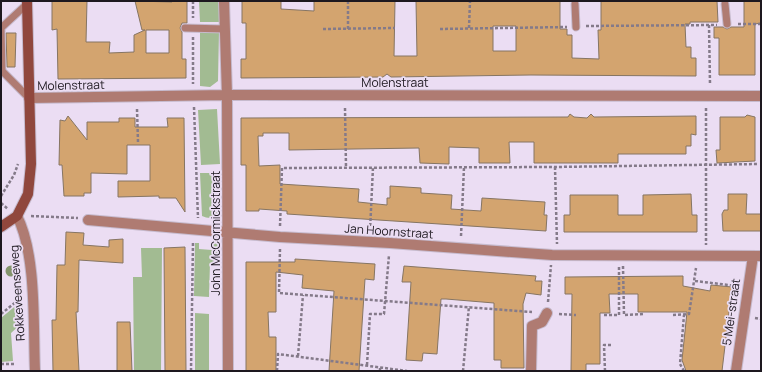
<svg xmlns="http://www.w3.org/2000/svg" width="762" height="372" font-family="Manrope,sans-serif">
<rect width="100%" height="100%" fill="#ebddf3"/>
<path fill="#a2bb92" d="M199,1H220V22H200Z
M219,31L218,81L210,87L200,86V32Z
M217,109L220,164L201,165L198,110Z
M200,173H220V216C214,218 208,219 202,216Z
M212,242L217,243L220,246V263H210L209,297L194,296L195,243H199V249L212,250Z
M141,248H162L161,371H134L133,277H142Z
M19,303L23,306L22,323L11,333L13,361L1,362V318Z
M195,313L209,314V371H195Z"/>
<path fill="#d3a46f" stroke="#867563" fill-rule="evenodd" d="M52,1H87L86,42H110L109,53L134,52V35L145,30H142L135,1L172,2V1H187V23H182L180,28L182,32V59H186V78L58,79L57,29L52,30ZM146,30H169V53H146Z
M242,1H281V9L314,11V1H395L394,56H417L416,1H560V29H567V35H572V58L599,59L598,30H601V1H717L718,22H690V24H685L686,47H691V58H696V76L531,75L391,77L387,74L383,77L241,78V59H246V23H242ZM493,26H516V51H493Z
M744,1H761V23L755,24V75H719V38H714V27H723L727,29L731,27H744Z
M6,33H16L15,67H7Z
M570,114L574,117L587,118L591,114L594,117L696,116V135L691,134V146H686V154H618V163H534V142H509L510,163H479V148L449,147V164L420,163L419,148L289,150V133H263V136H258L259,166L280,165V184L359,189L358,202L387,205V198H390V186L421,188V193L452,195L451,209L481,211L482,198L545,202L544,215H547L546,231L287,214V211L259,209V211H246V165H241V118L568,117Z
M747,115L755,117V161L717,163L716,150H720V117H745Z
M68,116L87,140V122H119V118H135V127H168L167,118H184L185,212L176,198H159V196L118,197V181H150V145H127V174L91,173V193H84V196H64L62,165H59L60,120L65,121Z
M691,194L692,215H697V232H564V215H570V195H618V215H643V195Z
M728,194H747L746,214H761V231H723L722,214L724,210H728Z
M66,232L84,233L83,245L109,247V240L123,239V263L79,260L78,312H76L79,371H53L52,320H56L57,265H65Z
M185,247L186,371H165L164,248Z
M295,259L375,264L374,280L365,279L359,371H329L334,291L302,288L303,275L276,272V312H268L269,337H276V371H246V262H295Z
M404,266L536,276L535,281H542L541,295L526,293L523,304L524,368H501V360H494V303L446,299H441L437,354L423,353L422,361L406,360L411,282H402Z
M683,276V286L710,291L711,285L732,287L722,371H686L682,360L687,312H638V294H609L610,313H600V364H586V371H571L572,294H565V277Z
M117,322H130L132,371H117Z"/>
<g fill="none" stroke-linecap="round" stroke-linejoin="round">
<defs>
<path id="lane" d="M27,4L1,28L2,71L29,98
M575,4L576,27
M725,4L727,24
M185,28L225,29"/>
<path id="street" d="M224,1L227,95L228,371
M29,98L227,95L761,96
M17,216C37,255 33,327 35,371
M88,220L280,237L390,243L552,255L761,256
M531,371L532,326L542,322L547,313
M736,371L753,256"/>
<path id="secondary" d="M1,227L17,216L28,194L31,164L27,1"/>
</defs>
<use href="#lane" stroke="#c6bacd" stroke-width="9"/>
<use href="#street" stroke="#c6bacd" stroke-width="12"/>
<use href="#secondary" stroke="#c6bacd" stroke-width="12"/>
<path stroke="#847a89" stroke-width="2.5" stroke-dasharray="3 2" stroke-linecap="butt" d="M193,1V18
M738,24H761
M709,25L710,84
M586,26L717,25
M469,28L470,1
M323,29L395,28
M348,29V1
M440,29L567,27
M193,37V84
M194,107L198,218
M345,108L346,167
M706,108V245
M137,109L138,142
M555,167L557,244
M1,196L14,175L18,164
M1,203L8,209
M31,216L78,218
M280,226L282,168L555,167L758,164
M370,231L373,167
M461,236L464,167
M280,249L279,293L532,312
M623,266L624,315L643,314
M695,281L737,286
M548,302L551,265
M1,314L22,297
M559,314L576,315
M604,315H619V266
M673,315L689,314L696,268
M755,318L761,319
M298,356L303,295
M1,364H16
M367,365L370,314H384L389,255
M191,371L193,242
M277,371L278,354L407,371
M380,371V367
M463,371L469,306
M605,371L604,345H611
M684,371L680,364L684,315"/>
<use href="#lane" stroke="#af7b72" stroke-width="7"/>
<use href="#street" stroke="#af7b72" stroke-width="10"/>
<use href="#secondary" stroke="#90473d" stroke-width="10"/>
</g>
<circle fill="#84946d" cx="11" cy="271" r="5.5"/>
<g text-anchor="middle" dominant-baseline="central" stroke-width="3.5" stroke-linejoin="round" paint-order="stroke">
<g font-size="12" fill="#1d181f" stroke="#ebddf3">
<text x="395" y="82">Molenstraat</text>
<text transform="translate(71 85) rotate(-1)">Molenstraat</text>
<text transform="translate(389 231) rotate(4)">Jan Hoornstraat</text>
<text transform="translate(215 233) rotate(-90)">John McCormickstraat</text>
<text transform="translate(17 293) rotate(-94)">Rokkeveenseweg</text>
<text transform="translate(731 312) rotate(-82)">5 Mei-straat</text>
</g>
</g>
<rect width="762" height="372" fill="none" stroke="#1d181f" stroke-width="4"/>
</svg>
